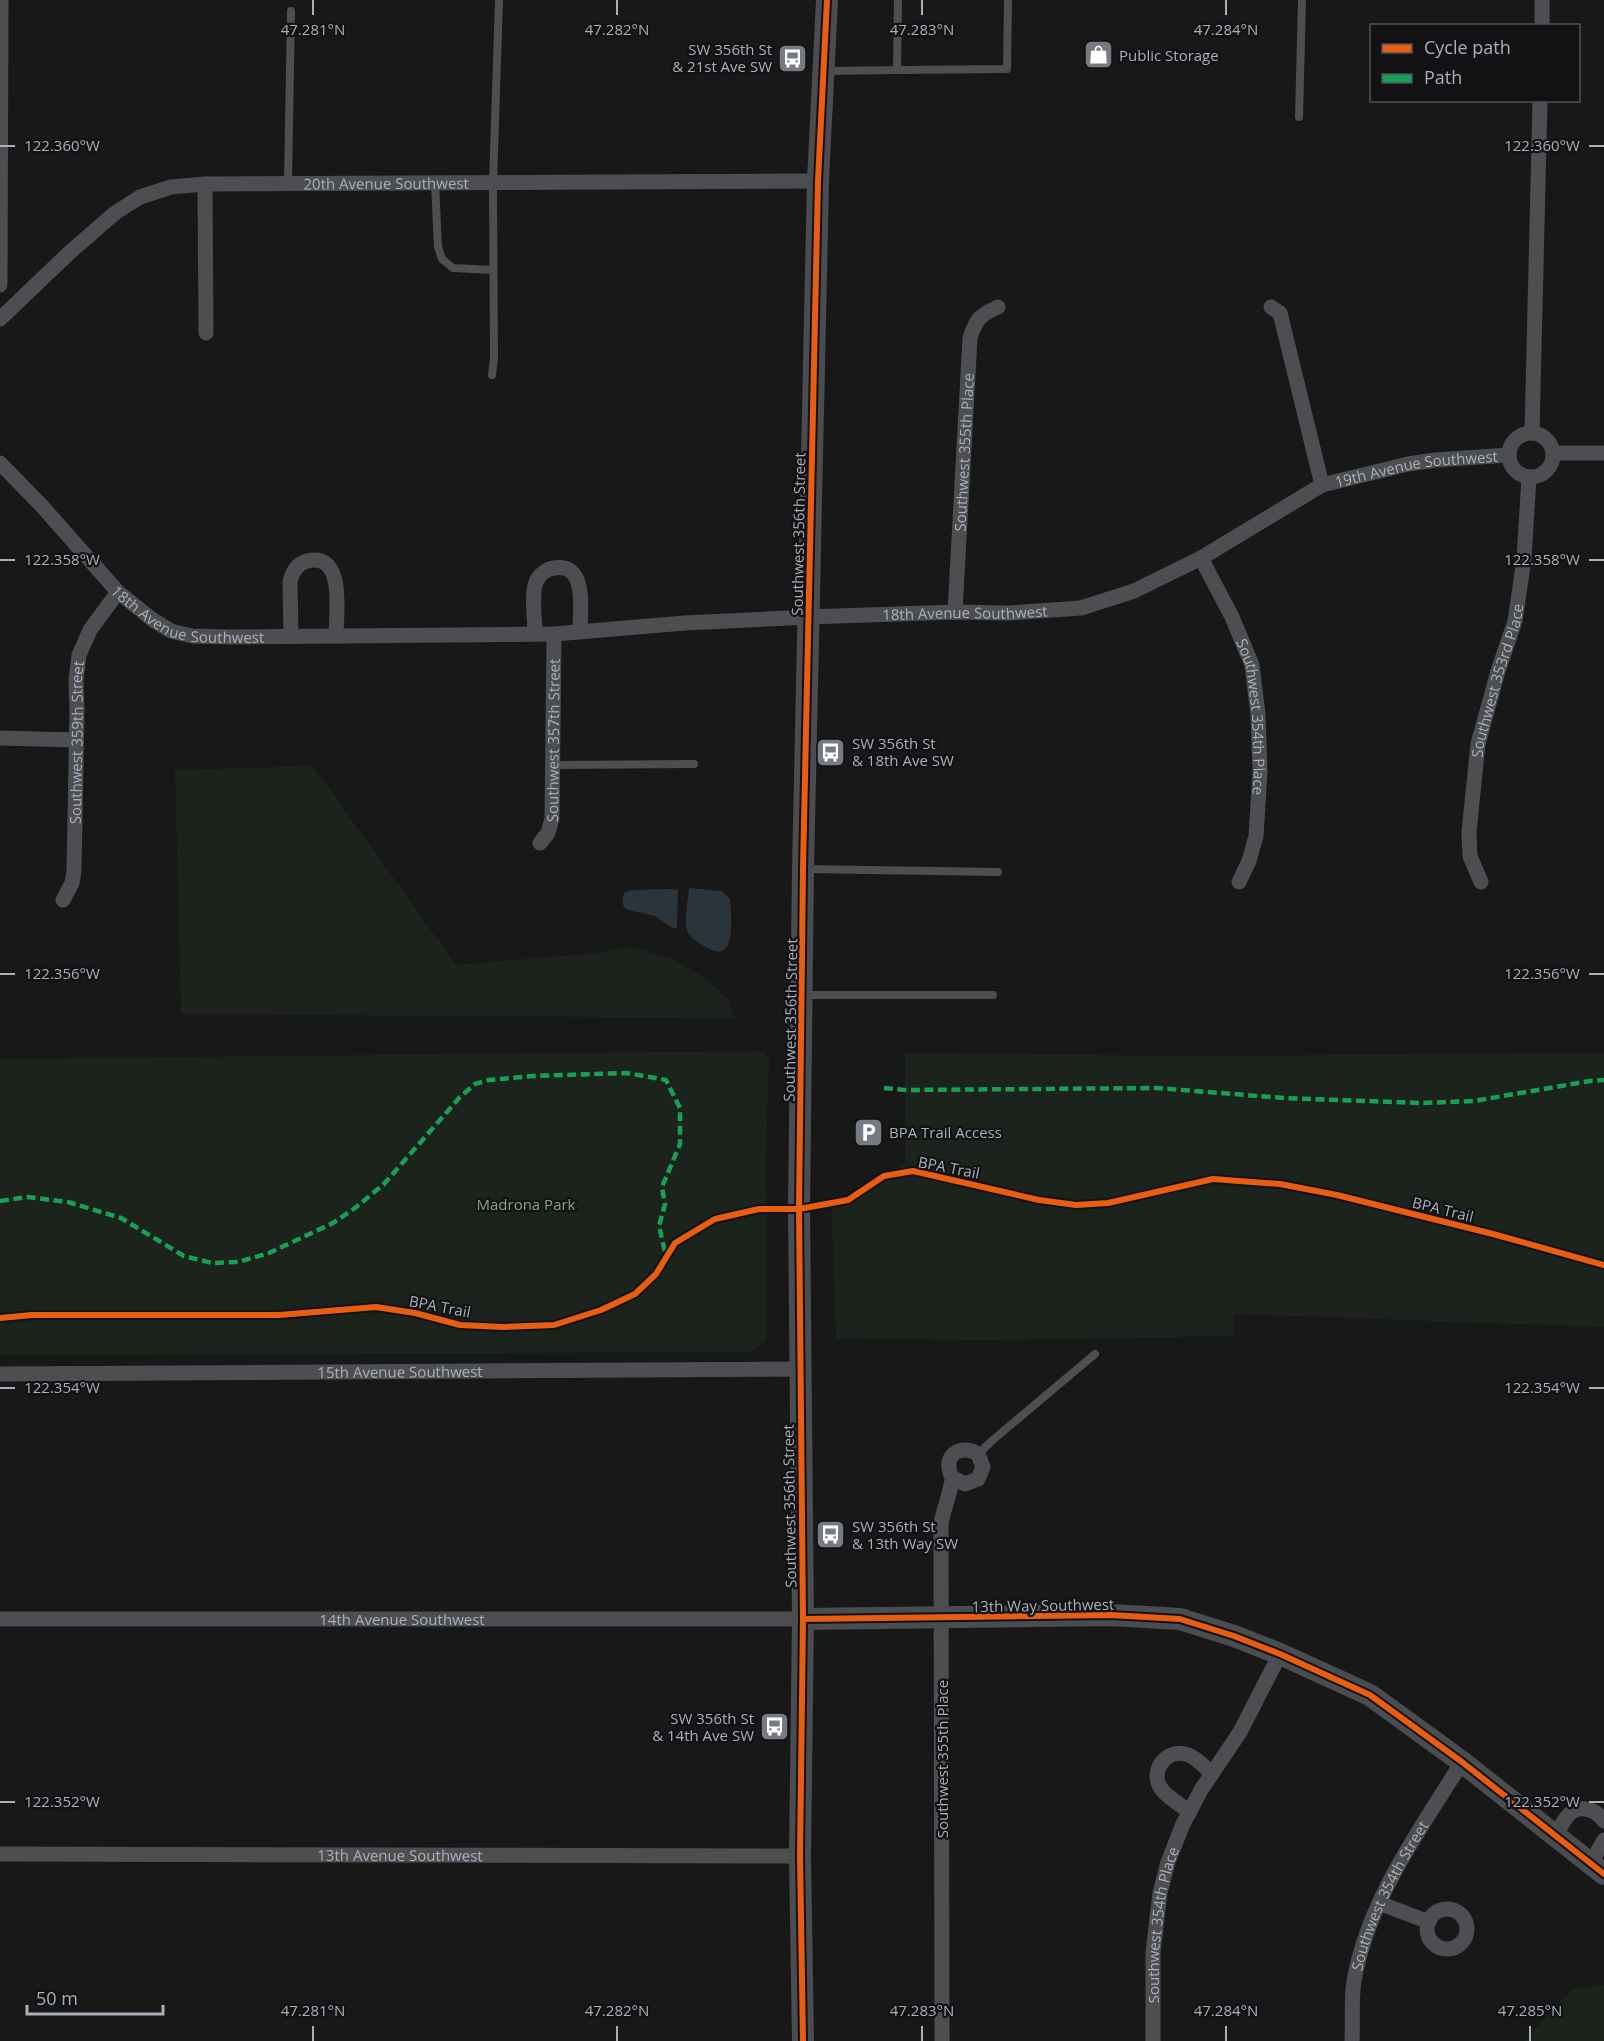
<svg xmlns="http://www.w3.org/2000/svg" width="1604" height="2041" font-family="'Open Sans',sans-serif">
<rect width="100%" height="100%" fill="#181818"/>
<path fill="#1c231c" d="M313,766L456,965L596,953L630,947L674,959L710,982L728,1000L734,1018L181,1014L175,770Z
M765,1051V1057L769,1058L766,1160L767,1336L765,1342L752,1352L0,1355V1059Z
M905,1053L1193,1056L1604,1053V1327L1234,1314L1233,1336L979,1340L836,1338L831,1195L848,1200L905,1163Z
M1604,1985V2041H1524L1571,1990Z"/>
<path fill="#2a353b" d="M689,888L722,891L730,899C731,917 738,968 704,946C698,942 689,938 687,930C684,918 688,901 689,888Z
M672,889L678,890L677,927L674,929L655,916L628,910C621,906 621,899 625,892L632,890Z"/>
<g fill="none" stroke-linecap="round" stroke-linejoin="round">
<path stroke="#4c4e51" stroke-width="8" d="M897,70L1007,69L1008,0
M827,71L897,70L898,0
M1299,117L1302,0
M288,183L291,11
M435,183L438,247L442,259L453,268L493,270
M492,375L494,358L493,183L499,0
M552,765L694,764
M804,869L998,872
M803,995H993
M978,1454L994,1439L1095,1354"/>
<g stroke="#4c4e51" stroke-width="15">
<path d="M1542,26V0"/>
<path d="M205,184L206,333"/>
<path d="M0,285L1,0"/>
<path d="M1271,307L1280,313L1322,485"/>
<path id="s1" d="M0,319L69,253L115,213L140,197L171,187L205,184L818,181"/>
<path d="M1532,433L1540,100"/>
<circle cx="1531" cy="455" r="22"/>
<path d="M1553,453H1604"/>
<path id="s2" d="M0,463L41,505L118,592L153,620L171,631L192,636L231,637L554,634L685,623L808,617L955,612L1009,613L1081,608L1134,591L1201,558L1322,485L1408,464L1435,460L1509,455"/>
<path id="s3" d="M1201,558L1232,617L1252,665L1258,714L1260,772L1256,836L1249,861L1239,882"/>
<path id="s4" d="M955,612L970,338C976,319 980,315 998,307"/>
<path d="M535,634C535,620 531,595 536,582C539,575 546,569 554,568C588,562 580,612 580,632"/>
<path d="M291,636L290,582C292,573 296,564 307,561C346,551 336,615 336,636"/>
<path d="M0,738L76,740"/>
<path id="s5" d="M540,843L548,833L552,819L554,634"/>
<path id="s6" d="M1481,882L1470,856L1469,832L1478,744L1498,671L1515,621L1524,559L1529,477"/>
<path id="s7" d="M63,900L72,883L74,871L77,710L76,680L79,655L90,630L118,592"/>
<path id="s8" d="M0,1374L800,1369"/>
<path id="s9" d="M0,1619H803"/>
<path d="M1190,1812C1181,1805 1170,1799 1163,1791C1148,1774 1164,1749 1185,1754C1195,1756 1205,1767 1212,1774"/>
<path d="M1556,1836C1559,1830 1562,1823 1566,1818C1576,1803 1595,1808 1604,1821"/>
<path id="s10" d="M0,1854L800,1856"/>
<path d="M1591,1863L1604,1840"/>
<path d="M1379,1903L1429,1922"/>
<circle cx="1447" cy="1929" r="20"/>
<path d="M942,2041L941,1523C944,1509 949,1496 952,1481C953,1476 949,1474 949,1468C947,1450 966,1446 978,1454L983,1467L978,1479L965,1484L953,1478"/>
<path id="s11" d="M1153,2041V1952L1160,1893L1168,1862L1183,1824L1201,1790L1240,1732L1280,1654"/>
<path id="s12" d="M1352,2041C1353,2021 1351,2000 1354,1981C1368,1900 1420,1830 1462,1762"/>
</g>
<path stroke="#4a4d50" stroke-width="22" d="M803,1619L1111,1615L1180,1619L1234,1636L1280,1654L1370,1695L1462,1762L1604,1874
M803,2041L800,1856L803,1619L799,1209L803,869L818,181L827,0"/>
<path stroke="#1a9f57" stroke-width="4.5" stroke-dasharray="9 4.5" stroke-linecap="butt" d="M884,1088L905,1090L1157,1088L1284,1098L1421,1103L1474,1101L1590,1081L1604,1080
M0,1201L27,1197L68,1202L121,1218L184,1256L212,1263L238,1262L269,1253L333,1223L355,1208L384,1184L460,1097L475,1084L489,1080L532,1076L627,1073L666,1080L680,1108V1144L662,1187L665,1204L659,1226L666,1256"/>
<defs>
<path id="cycleway" d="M0,1318L32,1315H279L376,1307L415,1313L460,1325L503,1327L554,1325L601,1310L635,1294L656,1274L675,1243L715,1219L759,1209H799L848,1200L884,1176L913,1171L1039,1200L1076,1205L1108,1203L1213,1179L1280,1184L1337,1195L1493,1234L1604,1265
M803,1619L1111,1615L1180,1619L1234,1636L1280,1654L1370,1695L1462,1762L1604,1874
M803,2041L800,1856L803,1619L799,1209L803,869L818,181L827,0"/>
</defs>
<use href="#cycleway" stroke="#121215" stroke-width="10"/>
<use href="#cycleway" stroke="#e95d12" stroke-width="6"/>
</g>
<path fill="none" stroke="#a8b0ba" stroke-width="2" d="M313,0V15M617,0V15M922,0V15M1226,0V15M0,146H15M1589,146H1604M0,560H15M1589,560H1604M0,974H15M1589,974H1604M0,1388H15M1589,1388H1604M0,1802H15M1589,1802H1604M313,2026V2041M617,2026V2041M922,2026V2041M1226,2026V2041M1530,2026V2041"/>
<defs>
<symbol id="shop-square" viewBox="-11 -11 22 22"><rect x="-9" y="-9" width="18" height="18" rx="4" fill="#767b81" stroke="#121215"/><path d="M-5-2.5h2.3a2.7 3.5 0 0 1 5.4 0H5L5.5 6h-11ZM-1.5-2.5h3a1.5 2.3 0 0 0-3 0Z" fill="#fff"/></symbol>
<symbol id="bus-square" viewBox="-11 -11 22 22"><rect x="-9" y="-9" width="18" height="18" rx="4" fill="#767b81" stroke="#121215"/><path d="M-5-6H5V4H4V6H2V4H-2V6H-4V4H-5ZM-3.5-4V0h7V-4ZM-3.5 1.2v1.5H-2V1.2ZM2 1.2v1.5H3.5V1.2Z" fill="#fff"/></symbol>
<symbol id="parking-square" viewBox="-11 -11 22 22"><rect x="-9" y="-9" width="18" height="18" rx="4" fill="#767b81" stroke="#121215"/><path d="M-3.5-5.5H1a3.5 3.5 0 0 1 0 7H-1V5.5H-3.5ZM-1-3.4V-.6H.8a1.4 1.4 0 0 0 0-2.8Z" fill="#fff"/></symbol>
</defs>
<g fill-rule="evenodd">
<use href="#shop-square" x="1082" y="38" width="33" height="33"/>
<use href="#bus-square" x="776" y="42" width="33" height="33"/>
<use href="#bus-square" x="814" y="736" width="33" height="33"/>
<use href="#parking-square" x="852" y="1116" width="33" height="33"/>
<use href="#bus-square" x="814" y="1518" width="33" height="33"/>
<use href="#bus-square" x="758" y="1710" width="33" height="33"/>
</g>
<g text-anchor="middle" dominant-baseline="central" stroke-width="4.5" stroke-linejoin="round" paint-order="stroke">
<g font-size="15" fill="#a8b0ba" stroke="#121215" text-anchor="start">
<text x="772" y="49" text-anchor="end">SW 356th St<tspan x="772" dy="17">&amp; 21st Ave SW</tspan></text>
<text x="1119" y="55">Public Storage</text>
<text x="852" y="743">SW 356th St<tspan x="852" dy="17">&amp; 18th Ave SW</tspan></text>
<text x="889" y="1132">BPA Trail Access</text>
<text x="852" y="1526">SW 356th St<tspan x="852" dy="17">&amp; 13th Way SW</tspan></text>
<text x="754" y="1718" text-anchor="end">SW 356th St<tspan x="754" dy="17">&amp; 14th Ave SW</tspan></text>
</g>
<g font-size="15" fill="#a8b0ba" stroke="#121215">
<text stroke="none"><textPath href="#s1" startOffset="434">20th Avenue Southwest</textPath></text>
<text stroke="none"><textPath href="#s4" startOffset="160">Southwest 355th Place</textPath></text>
<text stroke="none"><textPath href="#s2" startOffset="1520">19th Avenue Southwest</textPath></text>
<text transform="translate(798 534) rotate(-89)">Southwest 356th Street</text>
<text stroke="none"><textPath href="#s2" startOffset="252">18th Avenue Southwest</textPath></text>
<text stroke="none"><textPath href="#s2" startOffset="1036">18th Avenue Southwest</textPath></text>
<text stroke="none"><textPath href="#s6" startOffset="207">Southwest 353rd Place</textPath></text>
<text stroke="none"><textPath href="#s3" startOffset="170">Southwest 354th Place</textPath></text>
<text stroke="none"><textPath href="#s5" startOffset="106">Southwest 357th Street</textPath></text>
<text stroke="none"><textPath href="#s7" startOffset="160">Southwest 359th Street</textPath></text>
<text transform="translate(790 1020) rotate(-89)">Southwest 356th Street</text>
<text transform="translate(949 1167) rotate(11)">BPA Trail</text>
<text transform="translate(1443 1209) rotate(14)">BPA Trail</text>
<text transform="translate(440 1306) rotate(11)">BPA Trail</text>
<text stroke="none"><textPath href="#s8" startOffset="400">15th Avenue Southwest</textPath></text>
<text transform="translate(789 1506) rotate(-91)">Southwest 356th Street</text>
<text transform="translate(1043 1605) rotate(-1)">13th Way Southwest</text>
<text stroke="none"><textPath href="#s9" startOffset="402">14th Avenue Southwest</textPath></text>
<text transform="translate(942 1759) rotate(-90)">Southwest 355th Place</text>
<text stroke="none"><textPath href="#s10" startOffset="400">13th Avenue Southwest</textPath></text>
<text stroke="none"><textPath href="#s12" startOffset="153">Southwest 354th Street</textPath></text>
<text stroke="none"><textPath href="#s11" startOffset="117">Southwest 354th Place</textPath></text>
</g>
<g font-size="15" fill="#80a77e" stroke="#121215">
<text x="526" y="1204">Madrona Park</text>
</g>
</g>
<g font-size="15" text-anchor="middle" fill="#a8b0ba" stroke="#121215" stroke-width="4.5" stroke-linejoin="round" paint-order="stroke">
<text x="313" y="35">47.281°N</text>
<text x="617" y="35">47.282°N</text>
<text x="922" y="35">47.283°N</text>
<text x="1226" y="35">47.284°N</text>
<text x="62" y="151">122.360°W</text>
<text x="1542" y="151">122.360°W</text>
<text x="1542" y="565">122.358°W</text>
<text x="62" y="565">122.358°W</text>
<text x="1542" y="979">122.356°W</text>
<text x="62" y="979">122.356°W</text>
<text x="1542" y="1393">122.354°W</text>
<text x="62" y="1393">122.354°W</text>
<text x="62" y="1807">122.352°W</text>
<text x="1542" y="1807">122.352°W</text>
<text x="313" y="2016">47.281°N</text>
<text x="617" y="2016">47.282°N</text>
<text x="922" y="2016">47.283°N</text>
<text x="1226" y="2016">47.284°N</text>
<text x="1530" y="2016">47.285°N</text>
</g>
<rect x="1370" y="24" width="210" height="78" fill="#121215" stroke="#4e5157" stroke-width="1.5"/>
<rect x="1382" y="44" width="30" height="9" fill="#e95d12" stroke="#4e5157" stroke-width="1.5"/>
<text x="1424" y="54" font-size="18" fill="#a8b0ba">Cycle path</text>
<rect x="1382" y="74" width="30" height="9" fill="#1a9f57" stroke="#4e5157" stroke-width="1.5"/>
<text x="1424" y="84" font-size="18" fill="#a8b0ba">Path</text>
<path d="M27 2005v9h136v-9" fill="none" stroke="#a8b0ba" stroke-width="3"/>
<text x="36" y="2005" font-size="18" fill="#a8b0ba" stroke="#121215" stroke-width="4.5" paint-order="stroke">50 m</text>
</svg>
